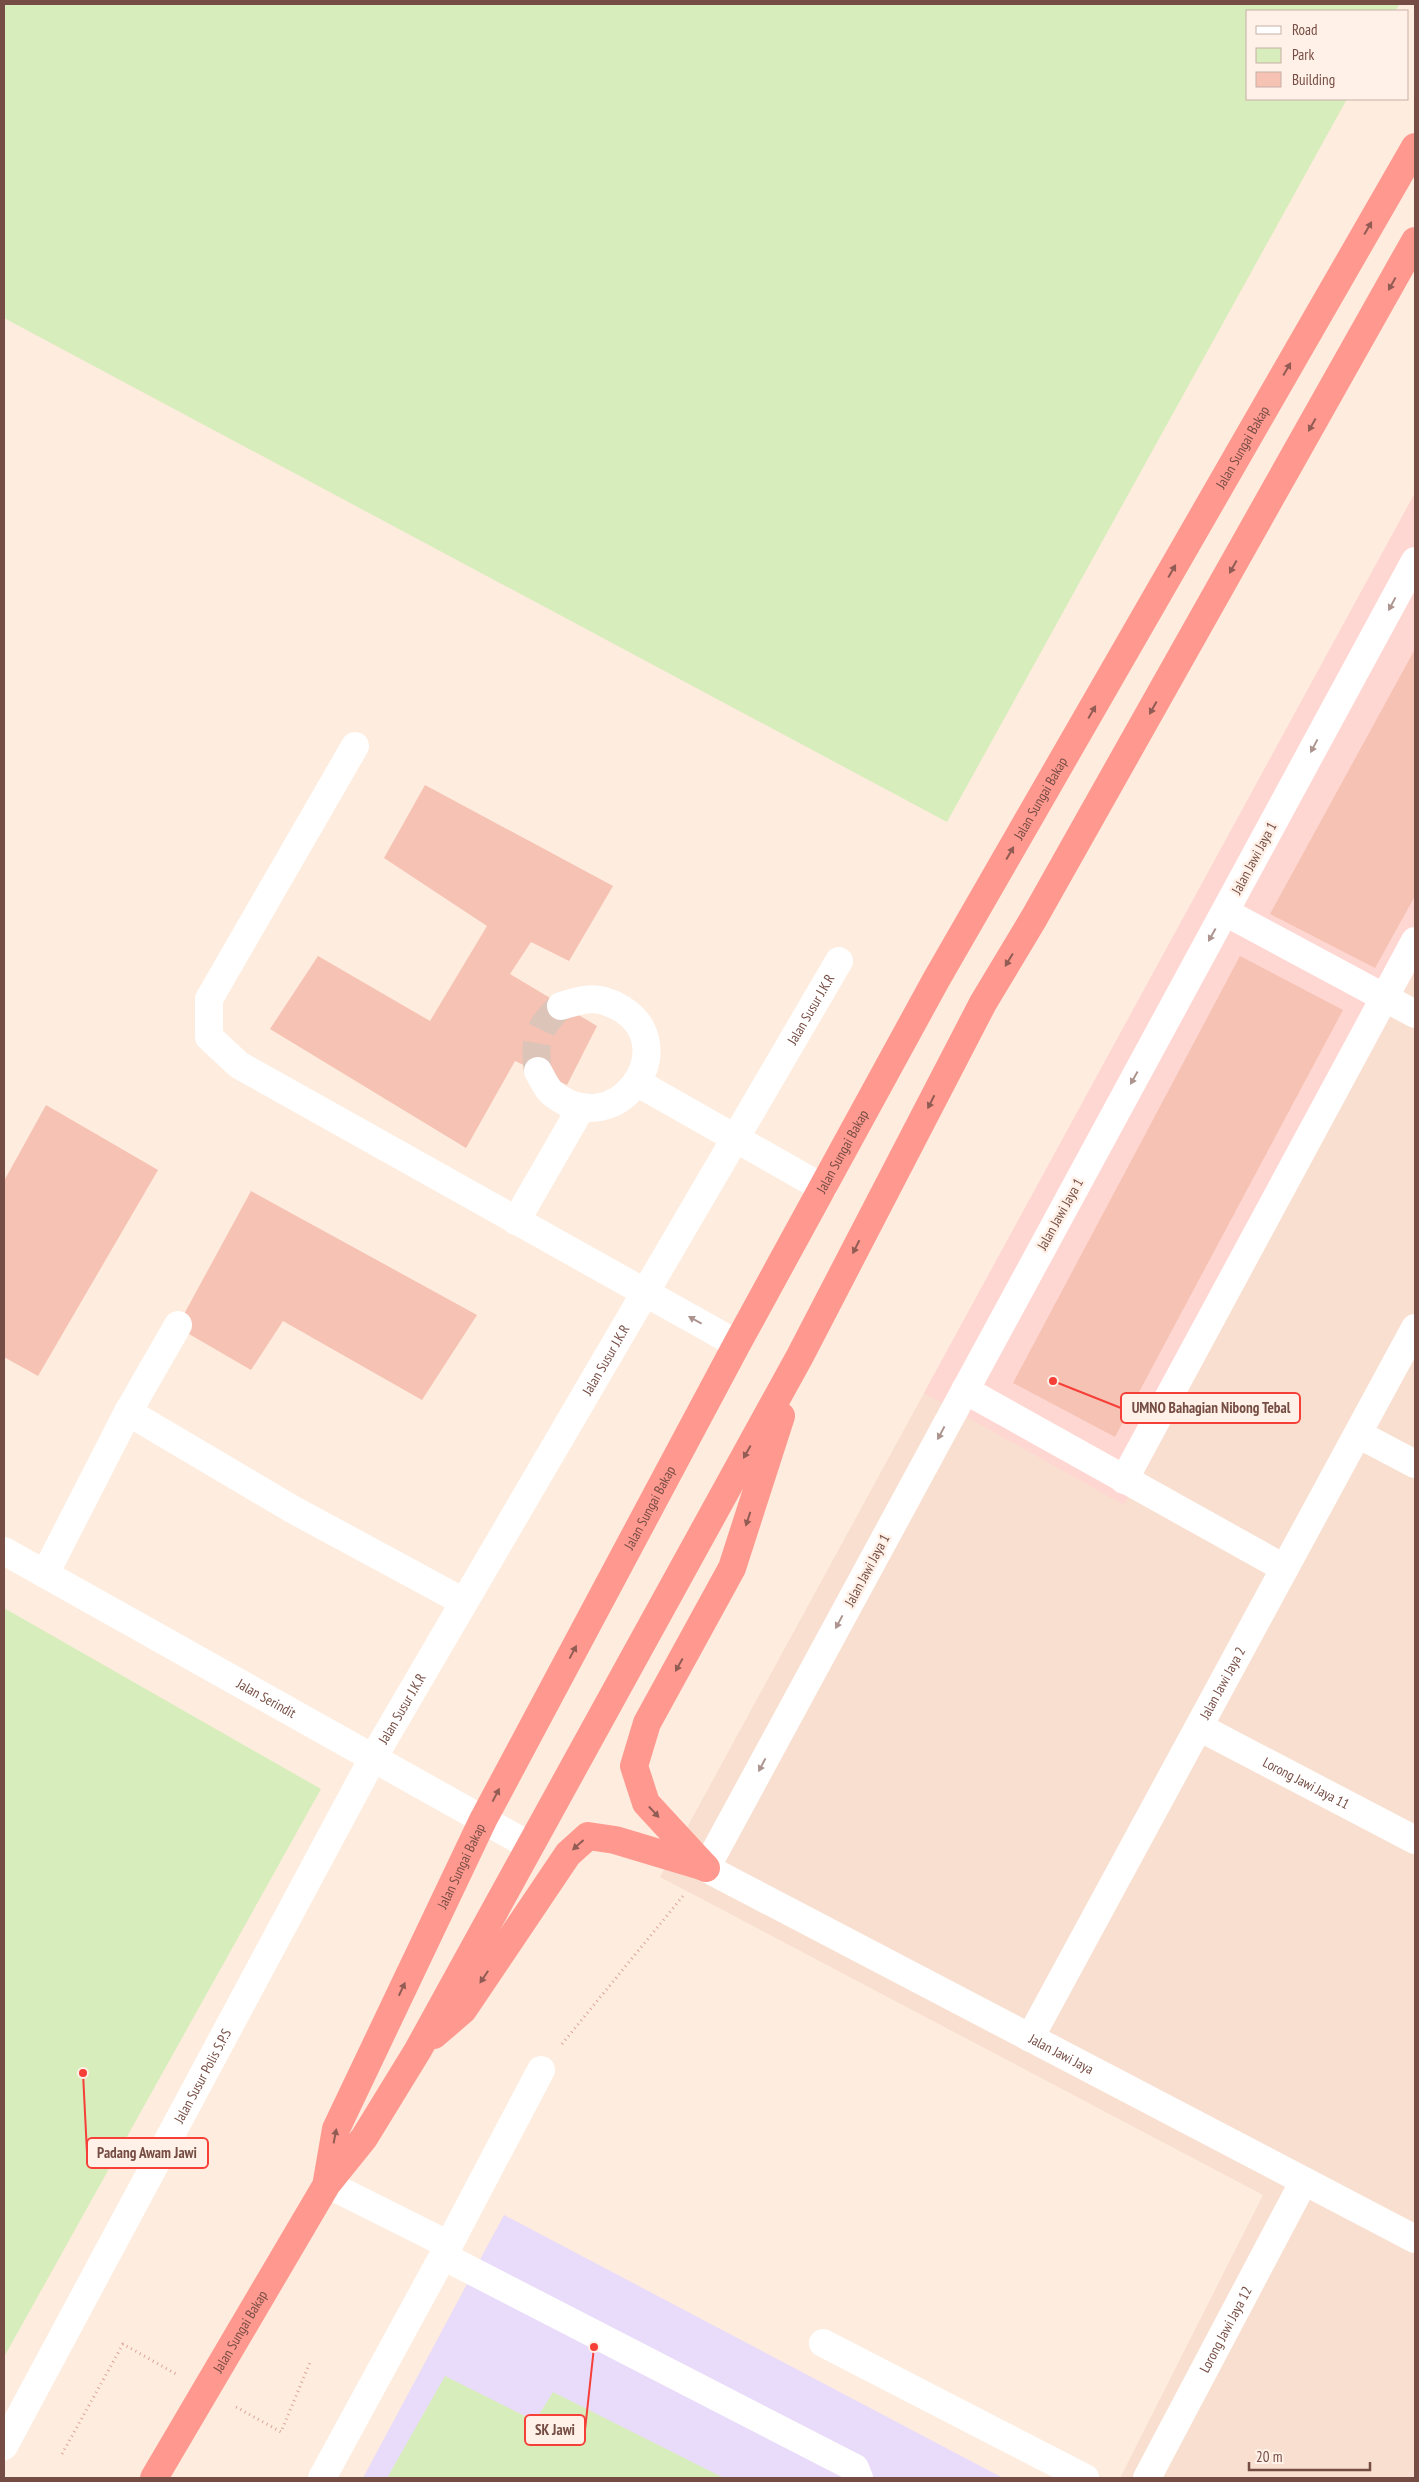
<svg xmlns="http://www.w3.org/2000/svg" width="1419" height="2482" font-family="'PT Sans Narrow',sans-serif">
<rect width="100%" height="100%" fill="#feecde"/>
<path fill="#f9dfcf" d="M1415,493V2478H1120L1263,2195L660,1877Z"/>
<path fill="#ffd7d2" d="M1415,493V971L1124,1505L924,1393Z"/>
<path fill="#e9dbfa" d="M504,2215L1003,2478H363Z"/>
<path fill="#d8edbc" d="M4,4H1400L1395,11H1248V99H1347L947,822L4,318Z
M4,1608L321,1789L4,2357Z
M445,2376L535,2421L553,2392L724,2478H387Z"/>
<path fill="#f6c2b3" d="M1415,649V896L1375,968L1270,914Z
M425,785L613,886L569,961L531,942L510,974L597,1026L567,1085L515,1061L466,1148L270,1029L318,956L430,1021L487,926L384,858Z
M1240,956L1343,1010L1115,1437L1013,1383Z
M46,1105L158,1170L38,1376L4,1357V1181Z
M251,1191L477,1315L422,1400L283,1321L251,1370L177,1327Z"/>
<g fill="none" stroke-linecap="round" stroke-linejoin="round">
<path stroke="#dcc4b8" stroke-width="28" stroke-dasharray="28 14" stroke-linecap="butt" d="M538,1071C533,1041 539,1026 561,1006"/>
<path stroke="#dba597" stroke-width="3" stroke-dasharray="1 4" stroke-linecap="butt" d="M562,2044L683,1896
M236,2407L281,2432L311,2360
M62,2454L123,2344L176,2374"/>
<g stroke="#fff" stroke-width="28">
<path id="s1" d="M1415,561L706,1868L1415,2239"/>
<path d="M355,746L209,999V1037L239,1065L737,1344"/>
<path d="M1225,912L1415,1014"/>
<path d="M538,1071C542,1078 546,1088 552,1093C616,1145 684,1048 622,1009C599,995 586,998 561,1006"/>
<path d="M638,1083L823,1188"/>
<path d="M516,1221L581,1108"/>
<path d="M965,1390L1284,1568"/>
<path d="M128,1412L292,1509L464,1602"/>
<path d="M1358,1434L1415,1464"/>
<path d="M1124,1480L1415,941"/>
<path id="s2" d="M4,1551L530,1846"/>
<path d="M45,1574L128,1412L178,1325"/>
<path id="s3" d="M1199,1727L1415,1840"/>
<path id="s4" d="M1030,2038L1415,1328"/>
<path d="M327,2184L449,2245"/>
<path d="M443,2256L855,2468L859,2478"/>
<path d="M823,2343L1085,2478"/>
<path id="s5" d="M4,2446L373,1758L839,961"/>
<path d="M322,2478L443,2256L541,2070"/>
<path id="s6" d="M1147,2478L1304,2181"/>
</g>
<g stroke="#ff988f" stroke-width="28">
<path d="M706,1868L646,1803L634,1766L647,1723L732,1568L781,1416"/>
<path d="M434,2035L463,2010L568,1854L588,1836L615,1840L705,1867"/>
<path id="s7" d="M327,2181L336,2129L483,1820L737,1344L936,980L1415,147"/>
<path id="s8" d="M154,2478L327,2184L364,2138L418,2050L800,1356L983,1003L1034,918L1415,241"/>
</g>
</g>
<defs><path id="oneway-solid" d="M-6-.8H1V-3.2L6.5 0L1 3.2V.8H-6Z" transform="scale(1.25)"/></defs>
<g fill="#915c53">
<use href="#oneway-solid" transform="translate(1368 228) rotate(-60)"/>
<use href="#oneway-solid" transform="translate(1392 284) rotate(119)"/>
<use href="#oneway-solid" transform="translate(1287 369) rotate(-60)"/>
<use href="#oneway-solid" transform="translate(1312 425) rotate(119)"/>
<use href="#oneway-solid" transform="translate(1233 567) rotate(119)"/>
<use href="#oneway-solid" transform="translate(1172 571) rotate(-60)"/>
<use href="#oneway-solid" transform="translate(1153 708) rotate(119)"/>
<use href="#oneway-solid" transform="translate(1092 712) rotate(-60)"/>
<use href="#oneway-solid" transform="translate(1010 853) rotate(-60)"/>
<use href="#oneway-solid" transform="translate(1009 960) rotate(121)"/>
<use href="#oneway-solid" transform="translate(931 1102) rotate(117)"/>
<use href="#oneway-solid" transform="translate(856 1247) rotate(117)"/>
<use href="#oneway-solid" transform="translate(747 1452) rotate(119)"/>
<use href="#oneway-solid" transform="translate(748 1519) rotate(108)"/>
<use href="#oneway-solid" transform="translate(573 1652) rotate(-62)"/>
<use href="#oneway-solid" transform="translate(679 1665) rotate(119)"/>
<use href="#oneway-solid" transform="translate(496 1795) rotate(-62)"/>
<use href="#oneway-solid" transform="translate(654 1812) rotate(47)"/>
<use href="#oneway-solid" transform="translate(578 1845) rotate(138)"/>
<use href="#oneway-solid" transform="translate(484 1977) rotate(124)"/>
<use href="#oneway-solid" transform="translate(402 1989) rotate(-65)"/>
<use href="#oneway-solid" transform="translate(335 2136) rotate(-79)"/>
</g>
<g fill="#ad948f">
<use href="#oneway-solid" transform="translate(1392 604) rotate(118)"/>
<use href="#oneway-solid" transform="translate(1314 746) rotate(118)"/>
<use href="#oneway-solid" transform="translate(1212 935) rotate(119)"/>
<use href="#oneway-solid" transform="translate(1134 1078) rotate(119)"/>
<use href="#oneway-solid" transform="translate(695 1320) rotate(-151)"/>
<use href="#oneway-solid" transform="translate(941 1433) rotate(118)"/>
<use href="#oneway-solid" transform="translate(839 1622) rotate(118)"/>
<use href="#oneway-solid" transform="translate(762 1765) rotate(118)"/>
</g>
<g text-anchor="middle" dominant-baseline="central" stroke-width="5" stroke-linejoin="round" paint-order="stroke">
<g font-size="14" fill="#764d44" stroke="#fff1e7">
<text stroke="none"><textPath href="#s7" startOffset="1964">Jalan Sungai Bakap</textPath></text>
<text stroke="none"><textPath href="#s7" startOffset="1559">Jalan Sungai Bakap</textPath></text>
<text transform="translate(1254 858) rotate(-62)">Jalan Jawi Jaya 1</text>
<text stroke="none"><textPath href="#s5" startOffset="1648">Jalan Susur J.K.R</textPath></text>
<text stroke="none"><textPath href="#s7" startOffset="1154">Jalan Sungai Bakap</textPath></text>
<text transform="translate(1060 1214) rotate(-61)">Jalan Jawi Jaya 1</text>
<text stroke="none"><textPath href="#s5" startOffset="1242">Jalan Susur J.K.R</textPath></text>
<text stroke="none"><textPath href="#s7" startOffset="749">Jalan Sungai Bakap</textPath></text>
<text transform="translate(867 1570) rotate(-62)">Jalan Jawi Jaya 1</text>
<text stroke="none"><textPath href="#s4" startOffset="404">Jalan Jawi Jaya 2</textPath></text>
<text stroke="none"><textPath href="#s2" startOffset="301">Jalan Serindit</textPath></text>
<text stroke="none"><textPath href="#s5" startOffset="838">Jalan Susur J.K.R</textPath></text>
<text stroke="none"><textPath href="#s3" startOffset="121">Lorong Jawi Jaya 11</textPath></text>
<text stroke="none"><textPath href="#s7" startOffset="344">Jalan Sungai Bakap</textPath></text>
<text stroke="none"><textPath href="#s1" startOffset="1888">Jalan Jawi Jaya</textPath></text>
<text stroke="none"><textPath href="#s5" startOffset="420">Jalan Susur Polis S.P.S</textPath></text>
<text stroke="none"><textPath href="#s6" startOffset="168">Lorong Jawi Jaya 12</textPath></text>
<text stroke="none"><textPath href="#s8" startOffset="170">Jalan Sungai Bakap</textPath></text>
</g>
</g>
<path fill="none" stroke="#f53f37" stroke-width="2" d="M1053 1381L1121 1408M83 2073L87 2153M594 2347L585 2430"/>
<g fill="#f53f37" stroke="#fff1e7" stroke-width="2">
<circle cx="1053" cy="1381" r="5"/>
<circle cx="83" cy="2073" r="5"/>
<circle cx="594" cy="2347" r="5"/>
</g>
<g fill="#fff1e7" stroke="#f53f37" stroke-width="2">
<rect x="1121" y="1393" width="179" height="30" rx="5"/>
<rect x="87" y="2138" width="121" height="30" rx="5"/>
<rect x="525" y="2415" width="60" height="30" rx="5"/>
</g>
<g font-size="15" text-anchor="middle" font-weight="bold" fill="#764d44">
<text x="1211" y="1413">UMNO Bahagian Nibong Tebal</text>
<text x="147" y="2158">Padang Awam Jawi</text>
<text x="555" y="2435">SK Jawi</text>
</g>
<rect width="1419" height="2482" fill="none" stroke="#764d44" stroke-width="10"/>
<rect x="1246" y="10" width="162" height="90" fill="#fff1e7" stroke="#c8afa6"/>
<rect x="1256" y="26" width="25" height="8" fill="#ffffff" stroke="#c8afa6"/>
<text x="1292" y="35" font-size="15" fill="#764d44">Road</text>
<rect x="1256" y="48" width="25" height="15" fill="#d8edbc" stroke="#c8afa6"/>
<text x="1292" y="60" font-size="15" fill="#764d44">Park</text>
<rect x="1256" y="72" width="25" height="15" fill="#f6c2b3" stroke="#c8afa6"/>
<text x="1292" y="85" font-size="15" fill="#764d44">Building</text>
<path d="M1249 2462v8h121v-8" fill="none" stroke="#764d44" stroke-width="2.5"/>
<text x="1256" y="2462" font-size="15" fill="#764d44" stroke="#fff1e7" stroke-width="4" paint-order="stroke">20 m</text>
</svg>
